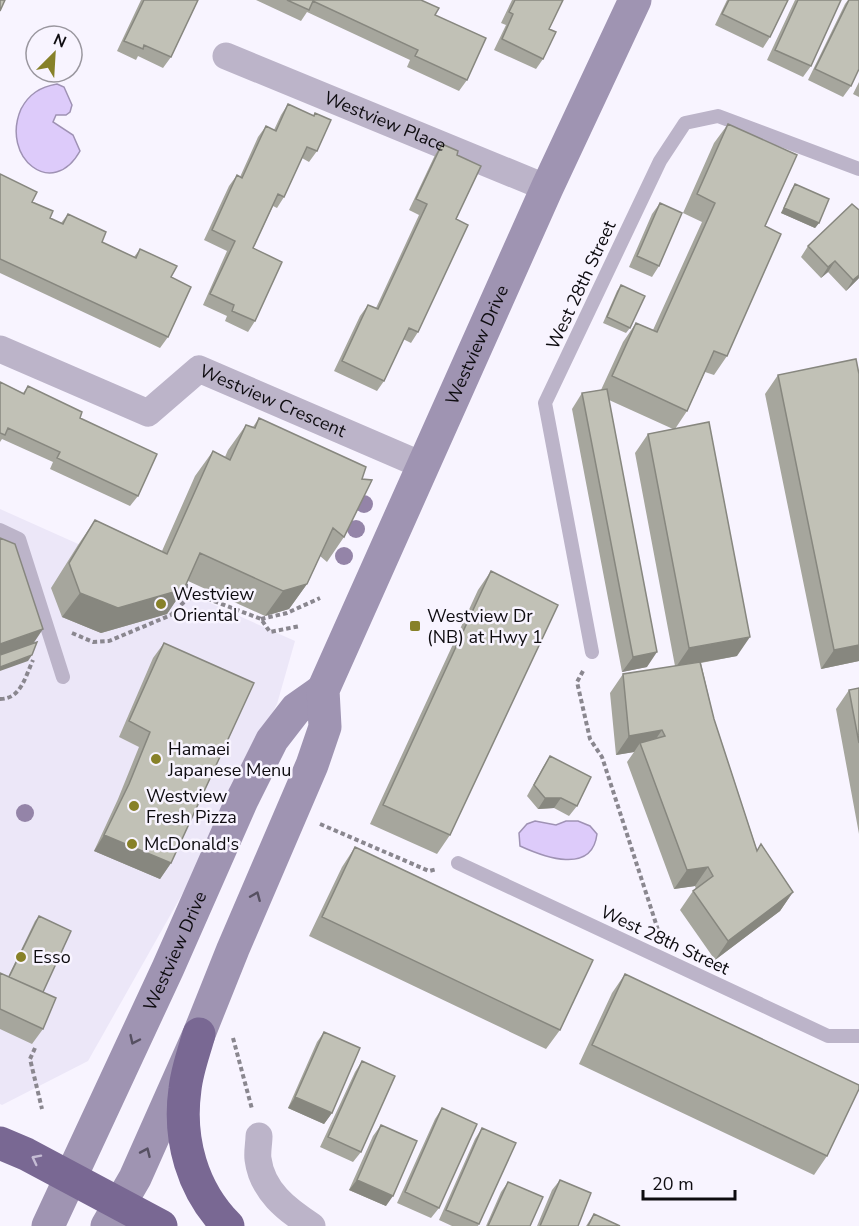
<svg xmlns="http://www.w3.org/2000/svg" width="859" height="1226" font-family="'Nunito Sans',sans-serif">
<rect width="100%" height="100%" fill="#f8f4ff"/>
<path fill="#ece7f8" d="M0,509L295,641L277,704L189,882L88,1061L2,1105L0,1104Z"/>
<path fill="#ddcbfa" stroke="#9f92b4" stroke-width="1.5" d="M57,84L64,87L72,105L70,112L66,115H56L53,122L73,135L80,151C53,200 0,158 21,109C29,94 40,87 57,84Z
M535,821L556,825L566,821H578L590,826L597,834C592,875 544,857 520,846L519,833L527,824Z"/>
<g fill="none" stroke-linecap="round" stroke-linejoin="round">
<path stroke="#8a878f" stroke-width="4" stroke-dasharray="4.5 3" stroke-linecap="butt" d="M186,584L187,599
M261,619L287,613L320,598
M72,633L93,642L109,641L171,615L186,600L198,595L261,619L270,632L300,626
M583,671L577,682L590,739L602,757L659,933
M0,699C21,699 25,677 33,660
M320,824L429,871L437,869
M233,1038L252,1109
M35,1048L30,1059L42,1109"/>
<path stroke="#bcb4c9" stroke-width="14" d="M0,530L19,539L63,677
M592,652L545,403L660,161L685,123L718,116L859,169
M458,863L828,1036H859"/>
<g stroke="#bcb4c9" stroke-width="27">
<path id="s1" d="M226,56L547,188"/>
<path id="s2" d="M0,349L148,413L199,369L424,466"/>
<path d="M259,1136C259,1143 257,1152 258,1159C262,1191 287,1210 312,1226"/>
</g>
<g stroke="#9f94b2" stroke-width="33">
<path id="s3" d="M48,1226L168,968L242,800L272,740L296,709L323,690"/>
<path id="s4" d="M107,1226L135,1178L199,1034L233,949L312,765L325,727L323,690L547,188L635,0"/>
</g>
<path stroke="#796893" stroke-width="33" d="M199,1034C194,1052 187,1070 185,1089C178,1139 192,1190 228,1226
M0,1143L26,1154L161,1226"/>
</g>
<g fill="#9484a8">
<circle cx="364" cy="504" r="9"/>
<circle cx="356" cy="529" r="9"/>
<circle cx="344" cy="556" r="9"/>
<circle cx="25" cy="813" r="9"/>
</g>
<path fill="#a6a69d" d="M141,0H198L171,57L163,68L138,56L136,60L117,51Z
M256,0H421L435,15L467,80L459,91L407,67L410,60L307,12L301,21Z
M512,0H563L549,29L543,59L536,69L494,50L506,25L501,23Z
M727,0H788L770,37L763,48L715,25Z
M795,0H841L811,66L803,77L767,60Z
M848,0H859L851,86L843,97L808,80L845,4Z
M859,82V97L853,94Z
M288,104L313,116L315,113L317,151L309,162L302,158L284,197L277,208L273,206L253,248L255,321L248,332L225,321L227,316L203,305L227,251L204,240L229,186L237,175L240,177L258,137L266,126L274,130L281,115Z
M728,124L765,226L727,356L714,375L705,372L687,411L675,429L737,656L701,663L714,719L757,850L761,844L793,892L780,911L715,960L680,910L693,891L696,889L695,886L674,889L627,762L634,752L616,755L610,693L623,674L675,666L635,453L648,434L673,429L609,400L647,667L622,672L572,409L582,393L601,390L623,342L636,323L653,330L702,222L683,213L714,143Z
M442,144L457,155L456,219L418,332L411,343L403,339L384,381L377,391L334,371L360,316L368,305L376,308L419,215L409,210L435,155Z
M0,174L50,218L61,223L68,214L102,242L134,257L140,249L171,277L168,337L160,348L0,273Z
M795,184L819,223L815,228L781,213L791,190Z
M660,203L659,266L652,277L629,267L652,214Z
M859,210V278L846,291L828,272L821,278L801,257L808,246Z
M621,285L630,328L626,333L603,323L617,291Z
M778,375L859,661L821,669L765,394Z
M0,382L23,393L28,386L80,418L138,496L130,506L50,469L53,462L2,439L0,442Z
M259,418L344,537L327,562L320,556L307,584L289,609L265,616L188,581L167,614L101,633L62,617L51,588L78,545L95,520L162,551L195,476L213,451L225,457L228,450L246,425L253,427Z
M491,571L450,835L437,854L370,824L478,590Z
M164,643L171,863L160,879L94,851L118,799L139,747L119,737L153,658Z
M859,688V834L836,709L849,690Z
M550,756L577,806L569,816L554,808L538,809L527,796L543,767Z
M355,847L560,1030L546,1049L309,936L342,867Z
M39,916L43,992V1029L32,1044L0,1029V973L8,977L35,921Z
M625,974L827,1156L814,1175L579,1064L612,993Z
M324,1032L332,1113L324,1124L288,1108L317,1042Z
M362,1061L361,1152L353,1162L320,1147L355,1072Z
M442,1108L439,1208L431,1218L397,1203L435,1119Z
M381,1125L386,1206L349,1190L373,1136Z
M482,1128L479,1224L478,1226H452L439,1220L475,1139Z
M560,1180L578,1226H537L552,1190Z
M508,1182L530,1226H486L501,1192Z
M594,1214L620,1226H586Z"/>
<path fill="#87877f" d="M784,208L819,223L815,228L781,213Z
M835,261L828,272L821,278L828,267Z
M859,275V278L846,291L853,280Z
M307,584L289,609L265,616L283,591Z
M184,589L167,614L101,633L62,617L80,593Z
M43,629L33,644L0,655V644Z
M750,637L737,656L676,667L689,648Z
M859,645V661L821,669L834,650Z
M657,652L647,667L622,672L633,657Z
M32,655L28,661L0,671V667Z
M662,730L649,749L640,743L634,752L616,755L629,736Z
M545,798H561L554,808L538,809Z
M104,835L171,863L160,879L94,851Z
M708,867L695,886L674,889L687,870Z
M793,892L780,911L715,960L728,941Z
M295,1097L332,1113L324,1124L288,1108Z
M357,1180L393,1196L386,1206L349,1190Z"/>
<path fill="#c1c1b6" stroke="#87877f" stroke-width="1.5" d="M0,0H5L0,11Z
M144,0H198L171,57L144,45L143,49L124,41Z
M287,0H421L439,8L435,15L486,38L467,80L415,56L418,50L313,1L309,10Z
M515,0H563L549,29L556,32L543,59L502,39L513,14L509,12Z
M729,0H788L770,37L722,14Z
M798,0H841L811,66L775,50Z
M849,0H859V69L851,86L815,69Z
M288,104L314,116L315,113L331,120L317,151L307,147L284,197L278,194L253,248L282,262L255,321L232,311L234,305L210,294L235,241L212,230L237,175L242,178L266,126L276,131Z
M728,124L797,155L765,226L781,234L727,356L714,351L687,411L612,376L636,323L657,332L715,203L697,194Z
M442,144L458,151L457,155L481,166L456,219L468,225L418,332L409,328L384,381L342,361L368,305L378,309L427,204L416,199Z
M0,174L37,192L32,202L53,211L50,218L63,224L68,214L106,232L102,242L136,258L140,249L177,266L171,277L191,287L168,337L0,259Z
M795,184L829,199L819,223L784,208Z
M660,203L682,213L659,266L637,256Z
M852,204L859,210V275L853,280L835,261L828,267L808,246Z
M621,285L645,296L630,328L607,317Z
M856,359L859,374V645L834,650L778,375Z
M0,382L24,394L28,386L82,412L80,418L157,454L138,496L57,458L60,452L8,428L5,435L0,433Z
M607,389L657,652L633,657L582,393Z
M259,418L366,467L362,479L372,480L344,537L333,528L307,584L283,591L200,553L184,589L118,608L80,593L69,563L95,520L167,554L213,451L230,460L246,425L255,428Z
M709,422L750,637L689,648L648,434Z
M0,538L15,544L43,629L0,644Z
M491,571L558,605L450,835L383,805Z
M37,642L32,655L0,667V655Z
M164,643L254,683L171,863L104,835L129,784L150,732L129,721Z
M700,662L714,719L757,851L761,844L793,892L728,941L693,891L713,876L708,867L687,870L640,743L665,736L662,730L629,736L623,674Z
M859,688V743L849,690Z
M550,756L591,777L577,806L561,798H545L534,785Z
M355,847L593,960L560,1030L322,917Z
M39,916L71,931L43,992L9,977Z
M0,973L56,998L43,1029L0,1009Z
M625,974L859,1085V1089L827,1156L592,1045Z
M324,1032L360,1048L332,1113L295,1097Z
M362,1061L395,1076L361,1152L328,1137Z
M442,1108L477,1124L439,1208L405,1192Z
M381,1125L417,1141L393,1196L357,1180Z
M482,1128L516,1143L479,1224L446,1210Z
M560,1180L591,1193L578,1226H540Z
M508,1182L543,1197L530,1226H488Z
M594,1214L620,1226H588Z"/>
<defs><path id="oneway-chevron" d="M-2-3.5L2.5 0L-2 3.5" fill="none" stroke-width="1.6" stroke-linecap="round" stroke-linejoin="round" transform="scale(1.5)"/></defs>
<g stroke="#565061">
<use href="#oneway-chevron" transform="translate(256 896) rotate(-67)"/>
<use href="#oneway-chevron" transform="translate(134 1040) rotate(115)"/>
<use href="#oneway-chevron" transform="translate(146 1152) rotate(-66)"/>
</g>
<use stroke="#c5bcd4" href="#oneway-chevron" transform="translate(36 1159) rotate(-153)"/>
<g fill="#878129" stroke="#f8f4ff" stroke-width="2">
<circle cx="161" cy="604" r="6"/>
<rect x="409" y="620" width="12" height="12" rx="3"/>
<circle cx="156" cy="759" r="6"/>
<circle cx="134" cy="806" r="6"/>
<circle cx="132" cy="844" r="6"/>
<circle cx="21" cy="957" r="6"/>
</g>
<g text-anchor="middle" dominant-baseline="central" stroke-width="5" stroke-linejoin="round" paint-order="stroke">
<g font-size="18" fill="#0e0c10" stroke="#f8f4ff">
<text stroke="none"><textPath href="#s1" startOffset="172">Westview Place</textPath></text>
<text transform="translate(581 285) rotate(-65)">West 28th Street</text>
<text stroke="none"><textPath href="#s4" startOffset="960">Westview Drive</textPath></text>
<text stroke="none"><textPath href="#s2" startOffset="309">Westview Crescent</textPath></text>
<text transform="translate(665 940) rotate(25)">West 28th Street</text>
<text stroke="none"><textPath href="#s3" startOffset="303">Westview Drive</textPath></text>
</g>
<g font-size="18" fill="#0e0c10" stroke="#f8f4ff" text-anchor="start">
<text x="173" y="594">Westview<tspan x="173" dy="21">Oriental</tspan></text>
<text x="427" y="616">Westview Dr<tspan x="427" dy="21">(NB) at Hwy 1</tspan></text>
<text x="168" y="749">Hamaei<tspan x="168" dy="21">Japanese Menu</tspan></text>
<text x="146" y="796">Westview<tspan x="146" dy="21">Fresh Pizza</tspan></text>
<text x="144" y="844">McDonald's</text>
<text x="33" y="957">Esso</text>
</g>
</g>
<g transform="translate(54 54) rotate(24)"><circle r="28" fill="#f8f4ff" stroke="#9a979f" stroke-width="1.5"/>
<path d="M0-4.5L10 22L0 15L-10 22Z" fill="#878129"/>
<text y="-9" font-size="16" font-weight="bold" text-anchor="middle" fill="#0e0c10">N</text>
</g>
<path d="M643 1190v9h92v-9" fill="none" stroke="#0e0c10" stroke-width="3"/>
<text x="652" y="1190" font-size="18" fill="#0e0c10" stroke="#f8f4ff" stroke-width="4.5" paint-order="stroke">20 m</text>
</svg>
